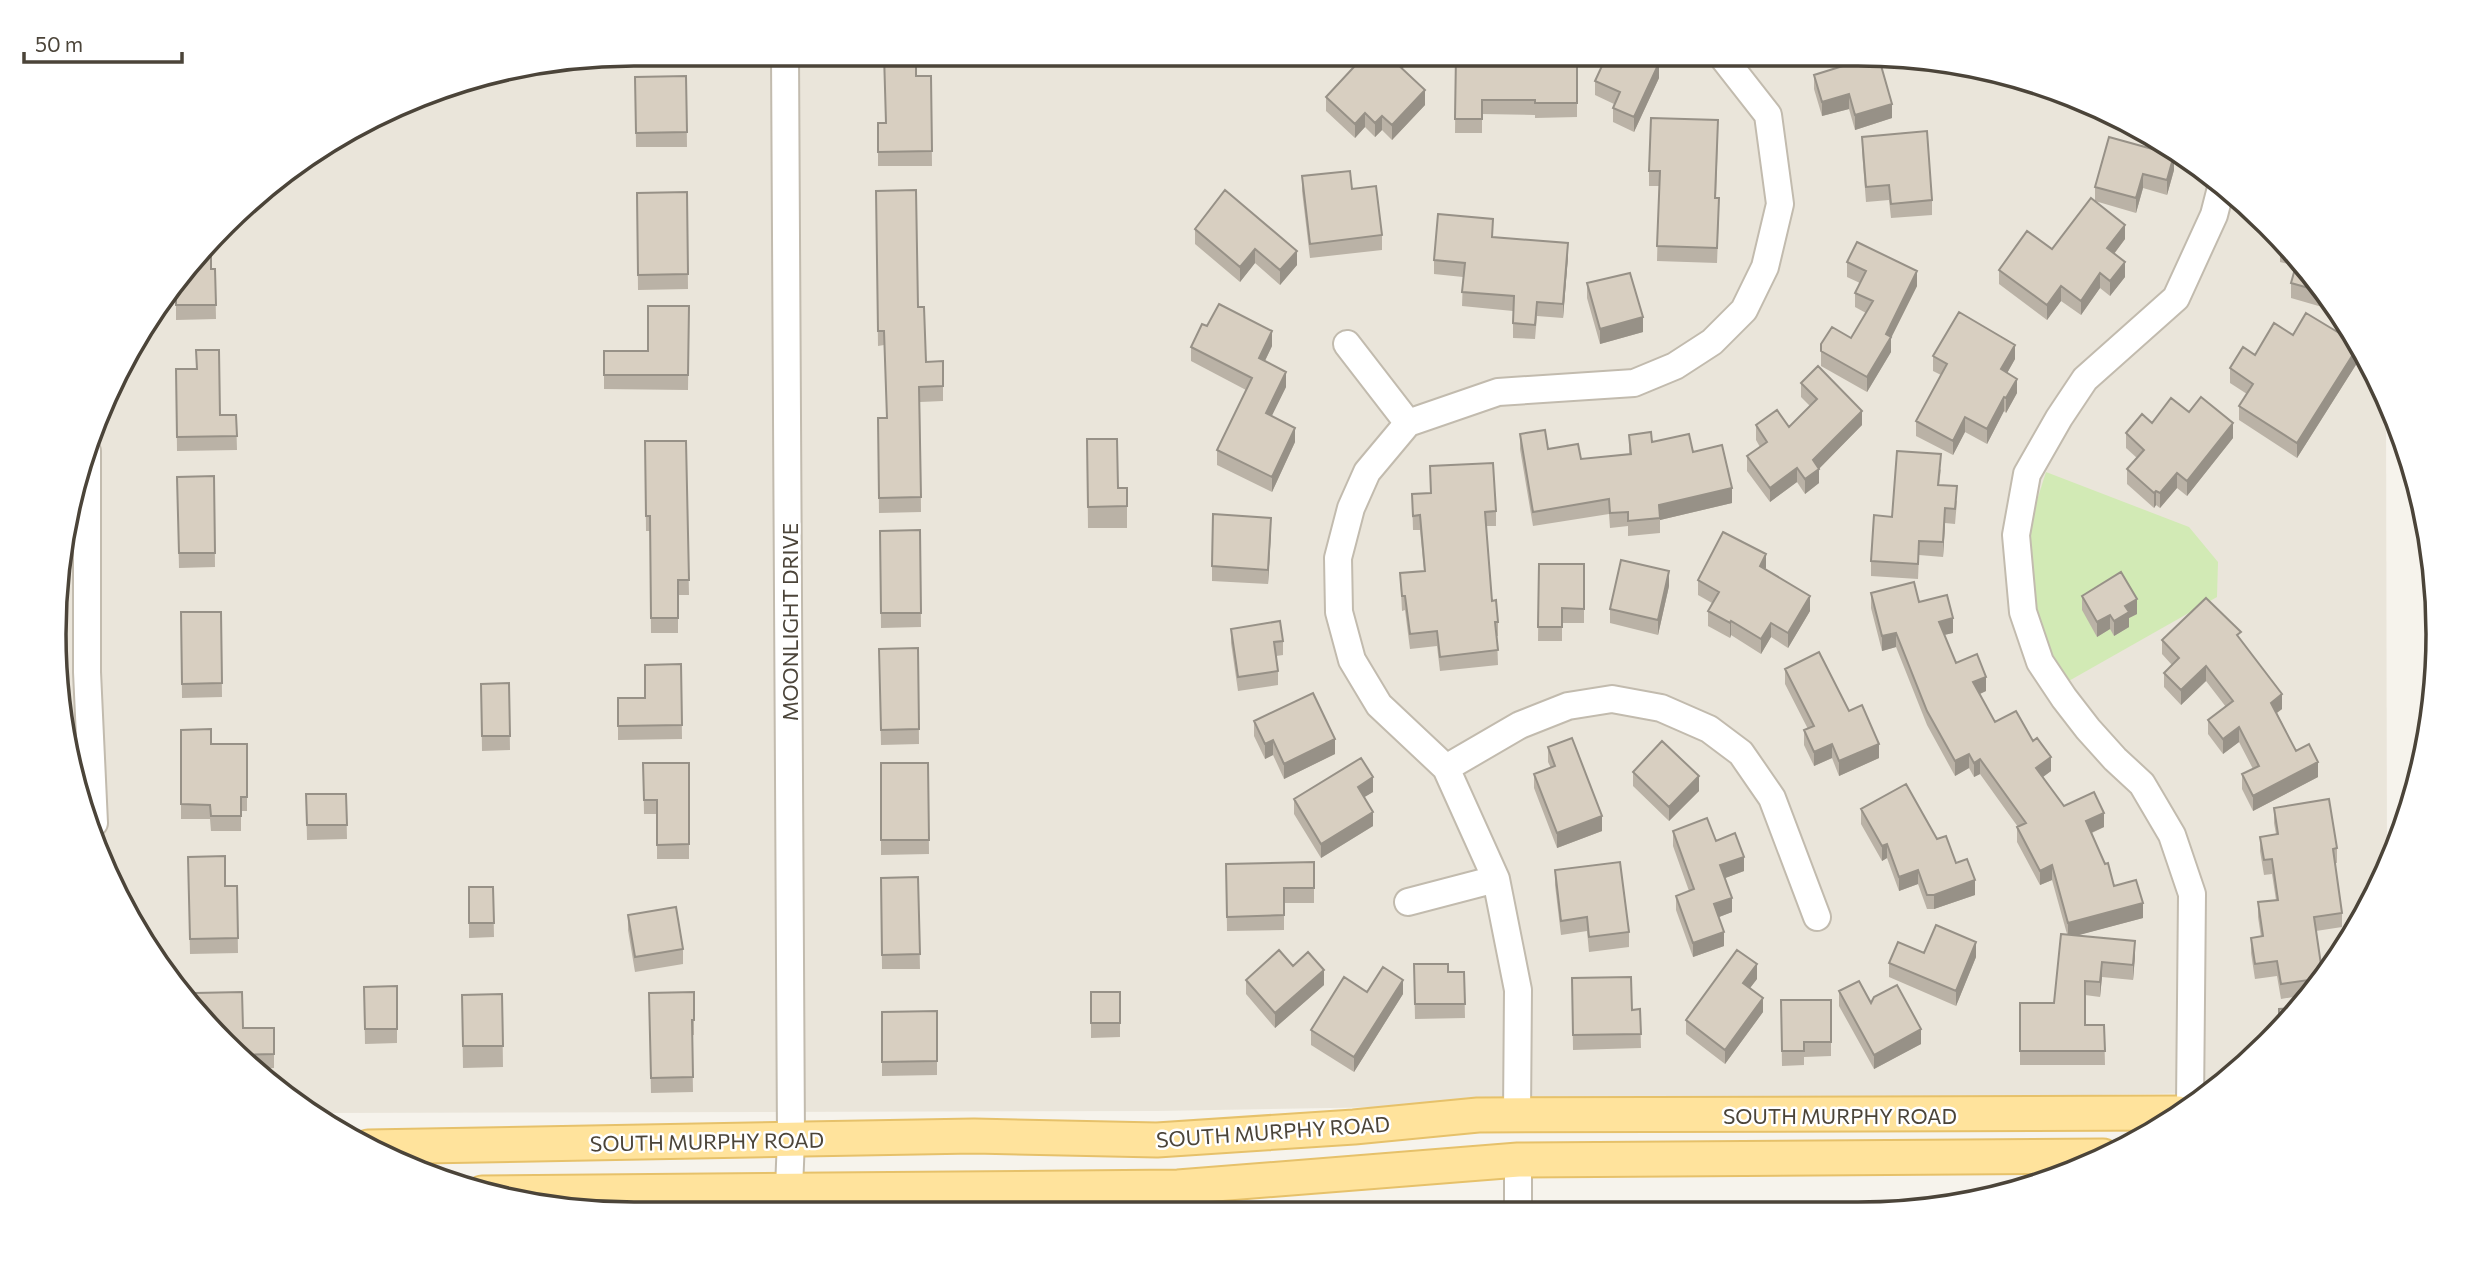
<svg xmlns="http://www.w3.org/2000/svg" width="2492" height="1268" font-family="Commissioner,sans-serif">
<rect width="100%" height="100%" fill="#f6f3ec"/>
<path fill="#eae5da" d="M634,54L1896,55L2008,74L2114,114L2211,174L2294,251L2360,344L2386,400L2387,866L2378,890L2318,987L2212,1093L1157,1111L320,1113L224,1044L114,890L59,709L65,521L99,412L152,312L281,174L447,85Z"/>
<path fill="#d2eab5" d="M2046,472L2189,527L2218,562L2217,597L2067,682L2051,654L2037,621L2029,552L2032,516Z"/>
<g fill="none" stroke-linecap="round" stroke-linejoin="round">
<defs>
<path id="minor" d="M785,54L791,1140L788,1212
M1347,344L1408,423
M87,451V672L94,823
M1446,768L1520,725L1568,706L1612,699L1661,708L1709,729L1741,753L1772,798L1817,917
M1408,902L1496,879
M2190,1106L2192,894L2172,835L2142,784L2115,759L2088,729L2064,698L2040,662L2023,612L2016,535L2027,474L2059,418L2085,379L2176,298L2214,215L2222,184
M1517,1115L1518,990L1496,879L1446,768L1379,705L1352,660L1339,612L1338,558L1351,508L1367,472L1408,423L1498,392L1634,383L1675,366L1712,342L1744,310L1765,267L1780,204L1768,115L1721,55
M1518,1160V1210"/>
<path id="major" d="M368,1147L974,1136L1157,1140L1354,1127L1478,1115L2178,1113
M482,1193L1178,1187L1518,1160L2103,1156"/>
</defs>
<use href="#minor" stroke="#c2bbae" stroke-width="30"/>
<use href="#major" stroke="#e6c16a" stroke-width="37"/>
<use href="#minor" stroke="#fff" stroke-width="26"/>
<use href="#major" stroke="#ffe39c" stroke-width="33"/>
</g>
<path fill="#bab2a6" d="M645,54H687V58L645,59Z
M1294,55H1313L1301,64Z
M1405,55V65L1402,69L1425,105L1392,140L1382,130L1375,137L1365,127L1355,138L1326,111V97Z
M1456,55H1577V117L1535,118V115L1482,114V133H1455Z
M1814,75L1892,118L1855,130L1849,109L1822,116L1814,89Z
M686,76L687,147H636L635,77Z
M916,76H931L932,166H878V123H885Z
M1659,78L1634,132L1613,122V108L1614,104L1595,95V81Z
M2089,104L2112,113H2089Z
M1718,135L1716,198L1719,212L1717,263L1657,261L1659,186H1649V171Z
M1862,137L1932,200V215L1891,218L1889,200L1866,202L1862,151Z
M2109,137L2174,170L2167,195L2143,188L2136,213L2095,201V187Z
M1302,176L1382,235V250L1310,258L1302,191Z
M1225,190L1297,265L1280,285L1255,263L1240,282L1195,244V229Z
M876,191L918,307L926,362L943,386V401L920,402L921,512L879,513L878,418H887L884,345L878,346Z
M687,192L688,289L638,290L637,193Z
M1493,237L1568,257L1563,318L1537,316L1535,339L1513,338V311L1462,306L1463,277L1434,274V260Z
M2125,239L2114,254L2125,277L2110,296L2100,288L2081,315L2061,301L2047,320L1999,284V270L2052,249Z
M2282,241L2294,251L2336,311L2291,298V283L2296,266L2280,262V247Z
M1847,262L1917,286L1891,338V352L1867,392L1821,366V344L1851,338L1866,313L1855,307V293L1860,283L1847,277Z
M211,269H215L216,319L176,320V287Z
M1587,283L1643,332L1600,344L1587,298Z
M689,306L688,390L604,389V351H648Z
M1207,326L1272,346L1265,361L1286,387L1271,416L1295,442L1272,492L1217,465V450L1246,390L1191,361V347Z
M2293,335L2359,360L2297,458L2239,420V406L2247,394L2230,383V368Z
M1933,356L2015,359L2007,373L2017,393L2006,413L2004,411L1987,444L1965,432L1953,455L1916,436V421L1941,375L1933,371Z
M176,369L220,415H236L237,450L177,451Z
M1801,383L1862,425L1819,468V483L1805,494L1797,482L1770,502L1747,471V456L1760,447L1756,440V425L1789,427L1810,406L1801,397Z
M2189,412L2233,438L2187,496L2177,488L2160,508L2156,505L2154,508L2127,484V469L2137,458L2126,448V433L2152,423Z
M1520,434L1548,449L1581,459L1629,454V435L1652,442L1693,452L1732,503L1660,520V533L1628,536V526L1610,528L1609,514L1533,526L1520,449Z
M1087,439L1118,488H1127V528H1088Z
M645,441H686L689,595H678V633H651L650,531H646Z
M1430,466L1496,511V526H1486L1492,601L1498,622V636H1497L1498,665L1440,671L1437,646L1410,649L1405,610L1402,611L1400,573L1424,571L1420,530H1413L1412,494L1430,493Z
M1941,469L1939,485L1957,501L1955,524L1945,523L1943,557L1919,555L1918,579L1871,576V561L1892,517Z
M214,476L215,567L179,568L177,477Z
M920,530L921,627L881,628L880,531Z
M1271,532L1268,584L1212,581V566Z
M1539,564H1584V623H1562V641H1538Z
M1766,569L1810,611L1788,648L1771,637L1761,654L1731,635L1730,638L1708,626V611L1712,603L1698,595V580Z
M1669,586L1658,635L1610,623V609Z
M1871,593L1919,602L1953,633L1944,635L1956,663L1986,691L1980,694L1995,722L2033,741L2051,771L2043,777L2064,806L2104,827L2092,833L2114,886L2143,918L2078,935L2135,956L2133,980L2102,977L2100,997L2085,995V1025H2104L2105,1065H2020V1003H2054L2067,934L2052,880L2040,885L2017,842V827H2018L1980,774L1974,777L1969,768L1955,776L1927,725L1896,647L1882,651L1871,608Z
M2082,596L2137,614L2129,618V627L2114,636L2110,629L2097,637L2082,610Z
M181,612H221L222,697L182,698Z
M1231,629L1283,641V655L1276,656L1278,671V685L1238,691L1231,643Z
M2162,640H2241L2282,709L2277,713L2296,751L2318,777L2253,811L2242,789V774L2253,769L2239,742L2223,754L2208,734V720L2226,707L2206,681L2181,705L2164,687V673L2172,665L2162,654Z
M918,648L919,744L881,745L879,649Z
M681,664L682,739L618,740V698H645Z
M1785,669L1849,711L1879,758L1839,776L1832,758L1814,766L1804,745V730L1808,729L1785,684Z
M509,683L510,750L482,751L481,684Z
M1254,721L1335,754L1284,779L1273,755L1265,759L1254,736Z
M181,730L211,744H247V811H241V831H211L210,819H181Z
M1548,747L1602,831L1557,848L1534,788V774L1551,768L1548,762Z
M643,763H689V859H657V814H644Z
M881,763H928L929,854L881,855Z
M1633,772L1699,791L1669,821L1633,786Z
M1373,792L1364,797L1373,826L1321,858L1294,814V799Z
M306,794H346L347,839L307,840Z
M2274,808L2337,848V863H2335L2342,913V927L2316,931L2323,978L2318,987L2311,994L2281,999L2277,976L2255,979L2251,953V938L2261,937L2258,917V902L2276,900L2272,874L2264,875L2260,851V837L2276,834L2274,823Z
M1861,809L1937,839L1956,863L1975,895L1934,909H1927L1918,884L1899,891L1887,858L1882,861L1861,824Z
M1673,831L1716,841L1744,871L1725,878L1732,912L1719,917L1724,946L1693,957L1676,910V896L1689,891L1673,846Z
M188,857L225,886H237L238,953L190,954Z
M1314,862V903H1284V930L1227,931L1226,864Z
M1555,870L1629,932V947L1589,952L1587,931L1561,935L1555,885Z
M918,877L920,969H882L881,878Z
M469,887H493L494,937L469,938Z
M628,915L683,949V964L635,972L628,930Z
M1924,953L1976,957L1956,1006L1889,977V963Z
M1414,964L1448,972H1464L1465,1018L1415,1019Z
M1293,966L1324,985L1275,1028L1246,994V980Z
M1572,978L1632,1010L1640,1009L1641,1048L1573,1050Z
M1757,979L1750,988L1763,1012L1725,1064L1686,1034V1020Z
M397,986V1043L365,1044L364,987Z
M1839,991L1871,1003L1921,1044L1874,1069L1839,1006Z
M694,992V1035H692L693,1092L651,1093L649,993Z
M1091,992H1120V1037L1091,1038Z
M1367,992L1403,994L1354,1072L1311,1045V1030Z
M502,994L503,1067L463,1068L462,995Z
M1781,1000H1831V1056L1804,1057V1065L1782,1066Z
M937,1011V1075L882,1076V1012Z
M274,1028V1068L258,1069L224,1044Z"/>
<path fill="#979187" d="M1301,55H1313L1301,64Z
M1401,55H1405V65L1395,77V62Z
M1659,63V78L1634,132V117Z
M1425,90V105L1392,140V125Z
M1849,94V109L1822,116V102Z
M1892,104V118L1855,130V115Z
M1365,113V127L1355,138V124Z
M1382,116V130L1375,137V123Z
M2174,155V170L2167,195V180Z
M2143,174V188L2136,213V198Z
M2125,225V239L2107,263V248Z
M1568,243V257L1563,318V304Z
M1255,249V263L1240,282V267Z
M1297,251V265L1280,285V270Z
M2125,262V277L2110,296V281Z
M1917,271V286L1891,338V352L1867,392V377L1886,334Z
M2100,273V288L2081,315V301Z
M2061,286V301L2047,320V305Z
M1643,317V332L1600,344V329Z
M1272,331V346L1259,373V358Z
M2015,345V359L2001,384V369Z
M2359,345V360L2297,458V443Z
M1286,372V387L1266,428V413Z
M2017,379V393L2006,413V398Z
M2004,397V411L1987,444V429Z
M1862,411V425L1817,471L1819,469V483L1805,494V479L1813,460Z
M1965,417V432L1953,455V441Z
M2233,423V438L2187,496V481Z
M1295,428V442L1272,492V477Z
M1797,468V482L1770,502V488Z
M2177,473V488L2160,508V493Z
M1732,488V503L1660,520L1659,505Z
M2156,491V505L2154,508V493Z
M1945,508V523L1943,557V542Z
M1271,518V532L1268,584V570Z
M1766,554V569L1760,566Z
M1669,571V586L1658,635V620Z
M1810,596V611L1788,648V633Z
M2137,599V614L2129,618V627L2114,636V621L2125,606Z
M2110,615V629L2097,637V622Z
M1953,618V633L1939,636V622Z
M1731,621V635L1730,638V623Z
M1771,623V637L1761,654V639Z
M1896,633V647L1882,651V636Z
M2206,666V681L2181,705V690Z
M1986,677V691L1973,697V682Z
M2282,694V709L2271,717V703Z
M2239,727V742L2223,754V739Z
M1335,739V754L1284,779V764Z
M1273,740V755L1265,759V744Z
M1832,744V758L1814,766V752Z
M1879,744V758L1839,776V761Z
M1969,754V768L1955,776V761Z
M2051,757V771L2036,782V768Z
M1980,759V774L1974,777V763Z
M2318,762V777L2253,811V796Z
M1699,776V791L1669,821V807Z
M1373,777V792L1358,801V787Z
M1373,812V826L1321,858V844Z
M2104,813V827L2086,835V821Z
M1602,816V831L1557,848V833Z
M1887,844V858L1882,861V846Z
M1744,857V871L1720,880V865Z
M2052,865V880L2040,885V871Z
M1918,870V884L1899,891V877Z
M1975,880V895L1934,909V895Z
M1732,898V912L1714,919V904Z
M2143,903V918L2068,938V923Z
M1724,932V946L1693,957V943Z
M2135,941V956L2133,980V965Z
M1976,942V957L1956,1006V991Z
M2102,962V977L2100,997V982Z
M1757,964V979L1743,997V983Z
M1324,970V985L1275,1028V1013Z
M1403,980V994L1354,1072V1057Z
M1763,998V1012L1725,1064V1050Z
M1921,1029V1044L1874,1069V1055Z"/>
<path fill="#d8cfc1" stroke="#979187" stroke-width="2" d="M884,54L916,55V76H931L932,151L878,152V123H886Z
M1365,55H1401L1395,62L1425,90L1392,125L1382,116L1375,123L1365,113L1355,124L1326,97Z
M1456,55H1577V103H1535V100H1482V119H1455Z
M1607,55H1641L1659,63L1634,117L1613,108L1620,92L1595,81Z
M1878,55L1892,104L1855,115L1849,94L1822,102L1814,75Z
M686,76L687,132L636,133L635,77Z
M1651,118L1718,120L1715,198H1719L1717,248L1657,246L1660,171H1649Z
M1927,131L1932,200L1891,204L1889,185L1866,187L1862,137Z
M2109,137L2174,155L2167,180L2143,174L2136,198L2095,187Z
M1350,171L1352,189L1376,186L1382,235L1310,244L1302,176Z
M916,190L918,307H924L926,362L943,361V386L919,387L921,497L879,498L878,418H887L884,331H878L876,191Z
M1225,190L1297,251L1280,270L1255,249L1240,267L1195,229Z
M687,192L688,274L638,275L637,193Z
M2091,198L2125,225L2107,248L2125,262L2110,281L2100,273L2081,301L2061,286L2047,305L1999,270L2027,231L2052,249Z
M1438,214L1493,219L1492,237L1568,243L1563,304L1537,302L1535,325L1513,323L1514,296L1462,292L1465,263L1434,260Z
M2282,241L2293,250L2280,247Z
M1857,242L1917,271L1886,334L1891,337L1867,377L1821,351V344L1832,327L1851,338L1873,301L1855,293L1866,271L1847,262Z
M211,249V269H215L216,305H176V286Z
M2298,258L2323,292L2291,283Z
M1630,273L1643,317L1600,329L1587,283Z
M1219,304L1272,331L1259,358L1286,372L1266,413L1295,428L1272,477L1217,450L1252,378L1191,347L1202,324L1207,326Z
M648,306H689L688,375H604V351H648Z
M1959,312L2015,345L2001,369L2017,379L2006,398L2004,397L1987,429L1965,417L1953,441L1916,421L1947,364L1933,356Z
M2306,313L2359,345L2297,443L2239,406L2253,384L2230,368L2243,347L2255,355L2274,323L2293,335Z
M196,350H219L220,415H236L237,436L177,437L176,369H197Z
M1818,366L1862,411L1813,460L1819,469L1805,479L1797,468L1770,488L1747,456L1767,442L1756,425L1777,410L1789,427L1817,399L1801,383Z
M2201,397L2233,423L2187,481L2177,473L2160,493L2156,491L2154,493L2127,469L2144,450L2126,433L2142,414L2152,423L2171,398L2189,412Z
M1545,430L1548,449L1578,444L1581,459L1631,454L1629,435L1651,432L1652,442L1689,434L1693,452L1722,445L1732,488L1659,505L1660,518L1628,521V512L1610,513L1609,499L1533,512L1520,434Z
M1087,439H1117L1118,488H1127V506L1088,507Z
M645,441H686L689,580H678V618H651L650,516H646Z
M1897,451L1941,454L1938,485L1957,486L1955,509L1945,508L1943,542L1919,541L1918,564L1871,561L1874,515L1892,517Z
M1493,463L1496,511L1485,512L1492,601L1496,600L1498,622H1495L1498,650L1440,657L1437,631L1410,634L1405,596H1402L1400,573L1425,571L1420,515L1413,516L1412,494L1431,493L1430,466Z
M214,476L215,553H179L177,477Z
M1213,514L1271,518L1268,570L1212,566Z
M920,530L921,613H881L880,531Z
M1723,532L1766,554L1760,566L1810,596L1788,633L1771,623L1761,639L1731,621L1730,623L1708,611L1719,592L1698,580Z
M1621,560L1669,571L1658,620L1610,609Z
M1539,564H1584V609L1562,608V627H1538Z
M2121,572L2137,599L2125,606L2129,612L2114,621L2110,615L2097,622L2082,596Z
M1914,582L1919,602L1947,595L1953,618L1939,622L1956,663L1977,654L1986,677L1973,682L1995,722L2016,711L2033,741L2037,738L2051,757L2036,768L2064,806L2094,792L2104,813L2086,821L2105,864L2108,863L2114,886L2136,880L2143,903L2068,923L2052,865L2040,871L2017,827L2026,823L1980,759L1974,763L1969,754L1955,761L1927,711L1896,633L1882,636L1871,593Z
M2206,598L2241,632L2237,635L2282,694L2271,703L2296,751L2309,744L2318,762L2253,796L2242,774L2259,766L2239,727L2223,739L2208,720L2233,701L2206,666L2181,690L2164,673L2179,658L2162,640Z
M181,612H221L222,683L182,684Z
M1280,621L1283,641L1274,642L1278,671L1238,677L1231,629Z
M918,648L919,729L881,730L879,649Z
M1819,652L1849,711L1862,705L1879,744L1839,761L1832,744L1814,752L1804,730L1814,726L1785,669Z
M681,664L682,725L618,726V698H645V665Z
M509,683L510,736H482L481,684Z
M1313,693L1335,739L1284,764L1273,740L1265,744L1254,721Z
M211,729V744H247V797H241V816H211L210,805L181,804V730Z
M1572,738L1602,816L1557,833L1534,774L1555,766L1548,747Z
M1662,741L1699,776L1669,807L1633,772Z
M1361,758L1373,777L1358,787L1373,812L1321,844L1294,799Z
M643,763H689V844L657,845V800H644Z
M881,763H928L929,840H881Z
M1906,784L1937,839L1946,836L1956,863L1967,859L1975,880L1934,895H1927L1918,870L1899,877L1887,844L1882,846L1861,809Z
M306,794H346L347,825H307Z
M2329,799L2337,848L2333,849L2342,913L2314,917L2323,978L2281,984L2277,961L2255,964L2251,938L2263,936L2258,902L2278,900L2272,859L2264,860L2260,837L2278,834L2274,808Z
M1707,818L1716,841L1735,833L1744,857L1720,865L1732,898L1714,904L1724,932L1693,943L1676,896L1694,889L1673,831Z
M225,856V886H237L238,938L190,939L188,857Z
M1314,862V888H1284V915L1227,917L1226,864Z
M1620,862L1629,932L1589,937L1587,917L1561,921L1555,870Z
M918,877L920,954L882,955L881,878Z
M469,887H493L494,923H469Z
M676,907L683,949L635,957L628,915Z
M1936,925L1976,942L1956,991L1889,963L1898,942L1924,953Z
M2061,934L2135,941L2133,965L2102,962L2100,982L2085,981V1025H2104L2105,1051H2020V1003H2054Z
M1279,950L1293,966L1308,952L1324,970L1275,1013L1246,980Z
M1737,950L1757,964L1743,983L1763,998L1725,1050L1686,1020Z
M1414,964H1448V972H1464L1465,1004H1415Z
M1383,967L1403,980L1354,1057L1311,1030L1344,977L1367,992Z
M1631,977L1632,1010L1640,1009L1641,1034L1573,1035L1572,978Z
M1859,981L1871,1003L1874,997L1897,985L1921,1029L1874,1055L1839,991Z
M397,986V1029H365L364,987Z
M242,992L243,1028H274V1054L239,1055L224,1044L195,1003V993Z
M694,992V1020H692L693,1077L651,1078L649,993Z
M1091,992H1120V1023H1091Z
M502,994L503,1046H463L462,995Z
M1781,1000H1831V1042H1804V1051H1782Z
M2297,1008L2279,1025V1009Z
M937,1011V1061L882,1062V1012Z"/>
<g text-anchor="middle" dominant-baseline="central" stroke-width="5" stroke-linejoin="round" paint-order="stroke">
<g font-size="21" fill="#4b4439" stroke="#fff">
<text transform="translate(789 622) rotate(-90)">MOONLIGHT DRIVE</text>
<text x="1840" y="1115">SOUTH MURPHY ROAD</text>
<text transform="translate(1273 1131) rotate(-4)">SOUTH MURPHY ROAD</text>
<text transform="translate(707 1141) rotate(-1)">SOUTH MURPHY ROAD</text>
</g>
</g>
<path d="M0 0H2492V1268H0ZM634 66H1858A568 568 0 0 1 2426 634V634A568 568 0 0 1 1858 1202H634A568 568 0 0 1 66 634V634A568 568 0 0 1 634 66Z" fill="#fff" fill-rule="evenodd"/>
<path fill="none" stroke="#4b4439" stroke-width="3.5" d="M634 66H1858A568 568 0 0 1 2426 634V634A568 568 0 0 1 1858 1202H634A568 568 0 0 1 66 634V634A568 568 0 0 1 634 66Z"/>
<path d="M24 52v10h158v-10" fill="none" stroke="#4b4439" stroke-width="3.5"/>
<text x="35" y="52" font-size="21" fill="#4b4439" stroke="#ffffff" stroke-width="5" paint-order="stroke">50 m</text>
</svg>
